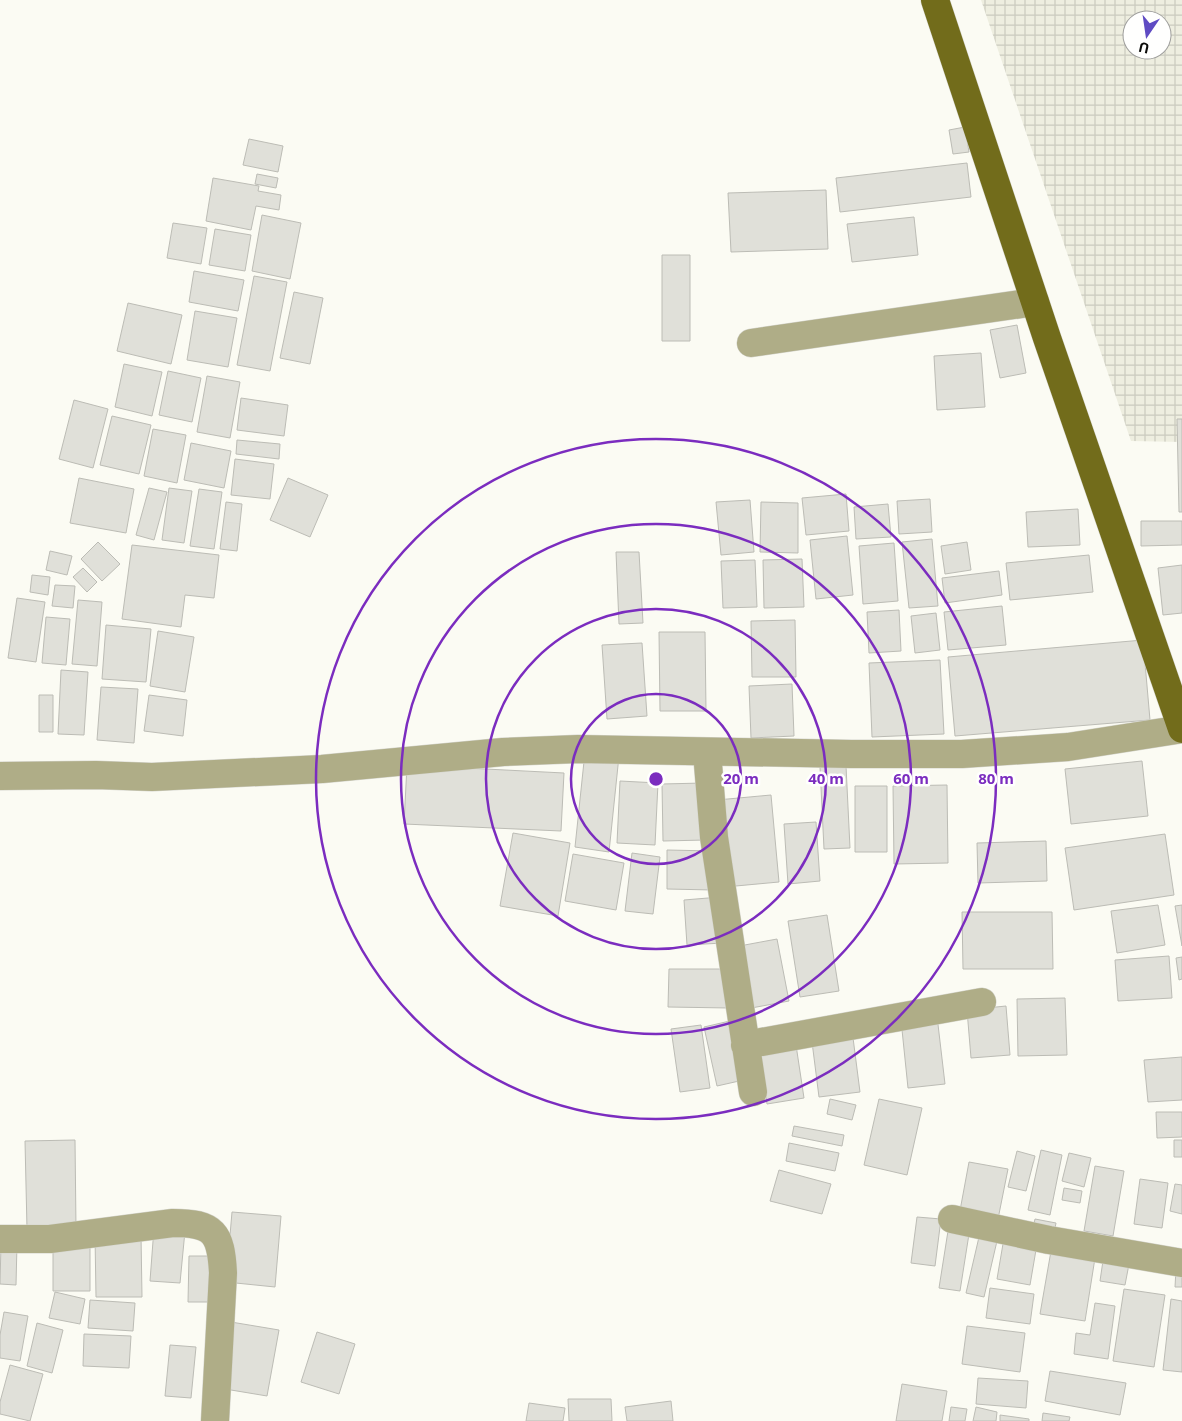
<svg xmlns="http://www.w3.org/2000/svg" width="1182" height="1421" font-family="'Noto Sans',sans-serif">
<defs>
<pattern id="industrial-grid" width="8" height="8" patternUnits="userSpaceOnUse" patternTransform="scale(1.25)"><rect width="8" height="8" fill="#eeeee0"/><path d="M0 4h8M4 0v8" fill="none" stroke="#cbcbbf"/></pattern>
</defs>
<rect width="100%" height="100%" fill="#fbfbf3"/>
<path fill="url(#industrial-grid)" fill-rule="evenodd" d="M981,0H1182V442L1131,441ZM1132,20H1162V50H1132Z"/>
<path fill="#e0e0d9" stroke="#bcbcb5" d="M965,127L969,152L953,154L949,130Z
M249,139L283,146L278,172L243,165Z
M967,163L971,197L840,212L836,178Z
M257,174L278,178L276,188L255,184Z
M213,178L259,186L258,191L281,195L279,210L256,206L251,230L206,221Z
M826,190L828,249L731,252L728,193Z
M262,215L301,223L290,279L252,271Z
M914,217L918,255L852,262L847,224Z
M173,223L207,228L201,264L167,258Z
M215,229L251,235L245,271L209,265Z
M662,255H690V341H662Z
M194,271L244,280L238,311L189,302Z
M254,276L287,282L270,371L237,365Z
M294,292L323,298L310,364L280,358Z
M128,303L182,315L171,364L117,351Z
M195,311L237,318L228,367L187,360Z
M1017,325L1026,373L1000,378L990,330Z
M981,353L985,407L937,410L934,356Z
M124,364L162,372L152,416L115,407Z
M168,371L201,378L192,422L159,415Z
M207,376L240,382L230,438L197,432Z
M241,398L288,405L284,436L237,430Z
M74,400L108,409L93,468L59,459Z
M112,416L151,425L139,474L100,465Z
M1177,419H1182V512H1179Z
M153,429L186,435L177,483L144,476Z
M237,440L280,444L279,459L236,454Z
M191,443L231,451L224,488L184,480Z
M235,459L274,464L270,499L231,495Z
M79,478L134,489L126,533L70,523Z
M288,478L328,495L310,537L270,520Z
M149,488L167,492L154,540L136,535Z
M169,488L192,491L184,543L162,540Z
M199,489L222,492L214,549L190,546Z
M846,494L849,531L806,535L802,498Z
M930,499L932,532L899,534L897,501Z
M750,500L754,552L721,555L716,502Z
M226,502L242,504L237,551L220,549Z
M761,502L798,503V553L760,552Z
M888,504L891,537L856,539L854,507Z
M1078,509L1080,545L1028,547L1026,512Z
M1141,521H1182V545L1141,546Z
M847,536L853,595L816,599L810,540Z
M932,539L938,606L909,608L902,542Z
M98,542L120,564L102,581L81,559Z
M967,542L971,570L945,574L941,546Z
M894,543L898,601L863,604L859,546Z
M132,545L219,555L214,598L185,595L181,627L122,619Z
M50,551L72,556L67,575L46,570Z
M616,552H639L643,623L619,624Z
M1089,555L1093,592L1010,600L1006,563Z
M802,559L804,607L764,608L763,560Z
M755,560L757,607L723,608L721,561Z
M1182,565V613L1163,615L1158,568Z
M83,568L97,582L87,592L73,577Z
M999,571L1002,595L945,603L942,578Z
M32,575L50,577L48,595L30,592Z
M55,585L75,586L73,608L52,606Z
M17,598L45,602L36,662L8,658Z
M78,600L102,602L97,666L72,664Z
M1002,606L1006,645L948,650L944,612Z
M899,610L901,651L869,653L867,612Z
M936,613L940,650L915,653L911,616Z
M46,617L70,619L66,665L42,663Z
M795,620L796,677H752L751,621Z
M106,625L151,629L146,682L102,679Z
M158,631L194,637L185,692L150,686Z
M659,632H705L706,711H660Z
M1143,640L1150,720L955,736L948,657Z
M642,643L647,716L607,719L602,645Z
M940,660L944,734L872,737L869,663Z
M61,670L88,672L84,735L58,734Z
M792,684L794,736L751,738L749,686Z
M101,687L138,689L134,743L97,740Z
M39,695H53V732H39Z
M149,695L187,700L183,736L144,731Z
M585,752L619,756L609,852L575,847Z
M1142,761L1148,816L1071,824L1065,769Z
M407,765L564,773L561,831L404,824Z
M846,766L850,848L824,849L820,767Z
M620,781L658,783L655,845L617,843Z
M703,783L705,840L663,841L662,784Z
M947,785L948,863L894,864L893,786Z
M855,786H887V852H855Z
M771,795L779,882L725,887L717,800Z
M816,822L820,881L788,884L784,824Z
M513,833L570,843L558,916L500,906Z
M1165,834L1174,895L1074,910L1065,848Z
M1046,841L1047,881L978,883L977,843Z
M667,850L713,851V890L667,889Z
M632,853L660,857L653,914L625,911Z
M573,854L624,863L616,910L565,901Z
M720,897L723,943L687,945L684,900Z
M1158,905L1165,945L1117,953L1111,911Z
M1182,905V946L1175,906Z
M962,912H1052L1053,969H963Z
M827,915L839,991L800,997L788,921Z
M777,939L789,1001L746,1009L734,947Z
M1169,956L1172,998L1118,1001L1115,960Z
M1182,957V979L1179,980L1176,958Z
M669,969H729V1008L668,1007Z
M1065,998L1067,1055L1018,1056L1017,999Z
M1006,1006L1010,1055L971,1058L967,1010Z
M937,1016L945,1084L908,1088L901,1020Z
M734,1020L748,1079L717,1086L704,1027Z
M701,1025L710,1088L680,1092L671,1029Z
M852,1030L860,1092L819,1097L811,1034Z
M796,1045L804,1098L767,1104L759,1051Z
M1182,1057V1100L1148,1102L1144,1060Z
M830,1099L856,1105L852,1120L827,1114Z
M879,1099L922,1108L907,1175L864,1165Z
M1156,1112H1182V1137L1157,1138Z
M794,1126L844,1135L842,1146L792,1136Z
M75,1140L76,1228L27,1229L25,1141Z
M1174,1140H1182V1157H1174Z
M789,1143L839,1153L835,1171L786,1161Z
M1041,1150L1062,1155L1050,1215L1028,1210Z
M1017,1151L1035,1156L1026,1191L1008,1187Z
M1069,1153L1091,1158L1084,1187L1062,1181Z
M969,1162L1008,1169L997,1224L959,1216Z
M1095,1166L1124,1171L1113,1236L1084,1231Z
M779,1170L831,1184L822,1214L770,1201Z
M1140,1179L1168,1183L1162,1228L1134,1224Z
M1175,1184L1182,1185V1214L1170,1211Z
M1064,1188L1082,1191L1080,1203L1062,1200Z
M232,1212L281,1216L275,1287L226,1282Z
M917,1217L941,1219L935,1266L911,1263Z
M1035,1219L1056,1223L1054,1233L1033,1228Z
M154,1228L185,1231L180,1283L150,1281Z
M948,1231L969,1234L960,1291L939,1288Z
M95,1235H141L142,1297H96Z
M979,1237L997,1241L984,1297L966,1293Z
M1004,1238L1037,1244L1030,1285L997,1279Z
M1,1244H17L16,1285L0,1284Z
M53,1244H90V1291H53Z
M1051,1251L1095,1258L1085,1321L1040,1314Z
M1104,1254L1130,1259L1125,1285L1100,1281Z
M189,1256H220V1302H188Z
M1176,1269L1182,1270V1287H1175Z
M990,1288L1034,1294L1030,1324L986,1318Z
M1124,1289L1165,1295L1154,1367L1113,1361Z
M55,1292L85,1299L80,1324L49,1318Z
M1171,1299L1182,1301V1372L1163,1370Z
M90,1300L135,1303L133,1331L88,1328Z
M1095,1303L1115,1306L1108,1359L1074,1354L1076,1333L1090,1335Z
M4,1312L28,1316L20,1361L0,1358V1335Z
M231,1322L279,1330L267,1396L219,1388Z
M37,1323L63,1330L52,1373L27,1366Z
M967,1326L1025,1333L1020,1372L962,1364Z
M317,1332L355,1344L339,1394L301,1382Z
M84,1334L131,1336L129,1368L83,1366Z
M170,1345L196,1347L191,1398L165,1396Z
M10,1365L43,1374L30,1421L0,1414V1402Z
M1050,1371L1126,1383L1120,1415L1045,1401Z
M978,1378L1028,1381L1026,1408L976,1404Z
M902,1384L947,1391L942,1421H896Z
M568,1399H611L612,1421H569Z
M671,1401L673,1421H627L625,1407Z
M529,1403L565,1408L563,1421H526Z
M951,1407L967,1409L965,1421H949Z
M976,1407L997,1412L996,1421H973Z
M1043,1413L1070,1417L1069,1421H1042Z
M1000,1415L1029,1419V1421H1000Z"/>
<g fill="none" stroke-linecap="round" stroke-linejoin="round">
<defs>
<path id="minor" d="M751,343L1035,302
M707,752L714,837L753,1092
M0,776L96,775L152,777L322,769L503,752L578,749L851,754H962L1068,747L1182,729
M745,1045L982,1002
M952,1219L1049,1240L1182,1263
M0,1239H50L173,1223C214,1223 221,1233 223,1273L215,1421"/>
<path id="major" d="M935,0L1047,338L1182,729"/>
</defs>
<use href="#minor" stroke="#d5d5ce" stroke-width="29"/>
<use href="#major" stroke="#d5d5ce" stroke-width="29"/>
<use href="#minor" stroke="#afad87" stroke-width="28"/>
<use href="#major" stroke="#726c1b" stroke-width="28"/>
</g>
<g fill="none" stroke="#7b2cbf" stroke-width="2.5">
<circle cx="656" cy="779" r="85"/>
<circle cx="656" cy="779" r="170"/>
<circle cx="656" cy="779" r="255"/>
<circle cx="656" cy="779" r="340"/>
</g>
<circle cx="656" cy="779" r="8" fill="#7b2cbf" stroke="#fffffe" stroke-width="2.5"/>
<g font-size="15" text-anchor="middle" font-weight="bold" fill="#7b2cbf" stroke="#fffffe" stroke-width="5" stroke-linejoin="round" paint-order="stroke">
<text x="741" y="784">20 m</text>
<text x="826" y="784">40 m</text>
<text x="911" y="784">60 m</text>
<text x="996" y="784">80 m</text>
</g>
<g transform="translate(1147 35) rotate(193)"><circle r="24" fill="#fffffe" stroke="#9e9e9c"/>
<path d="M0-4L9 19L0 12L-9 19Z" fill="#5f4bc3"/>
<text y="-8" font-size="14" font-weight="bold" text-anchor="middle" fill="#0c0c0a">U</text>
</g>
</svg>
